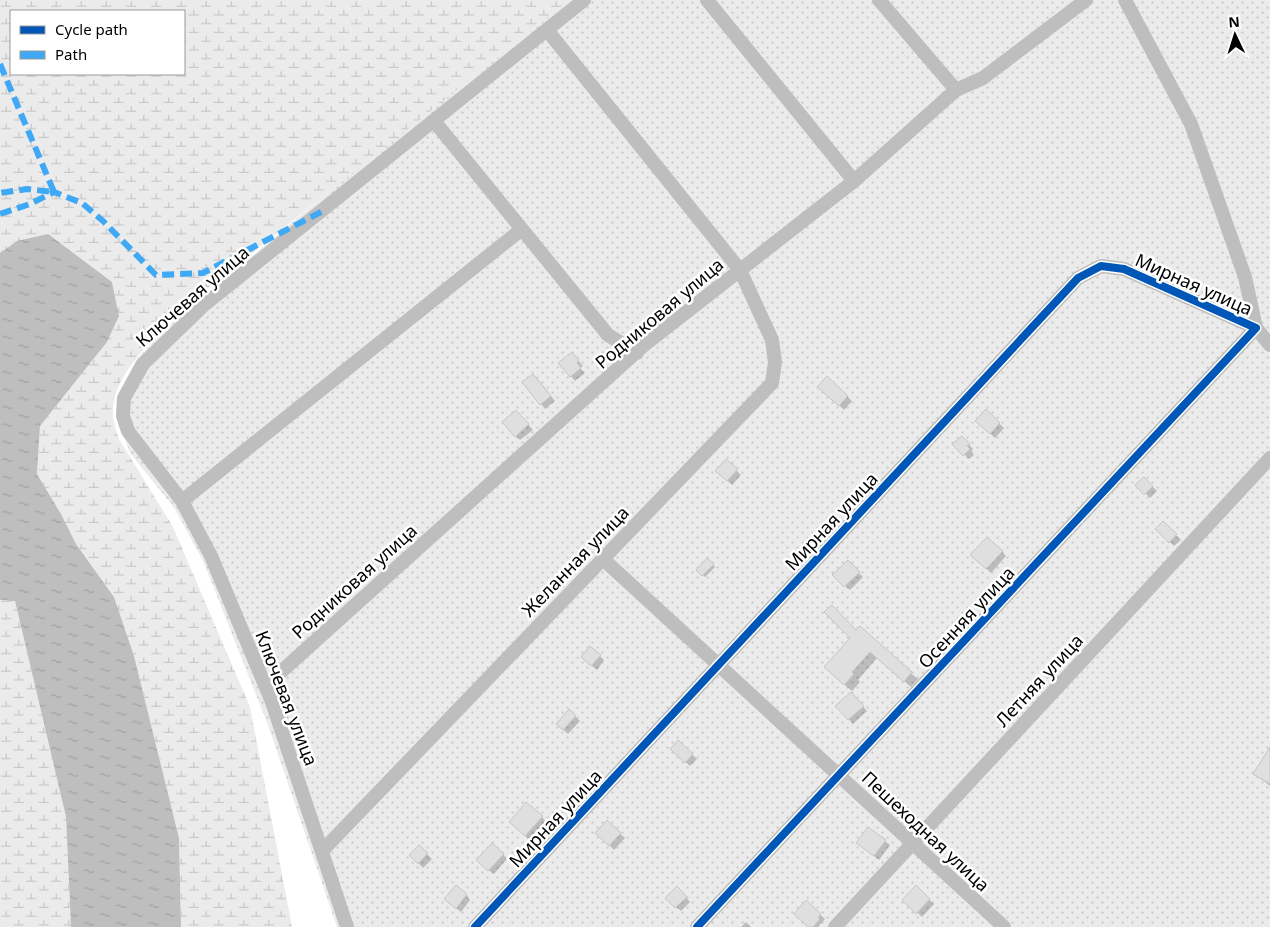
<svg xmlns="http://www.w3.org/2000/svg" width="1270" height="927" font-family="'Noto Sans',sans-serif">
<defs>
<pattern id="grass-dots" width="8" height="8" patternUnits="userSpaceOnUse" patternTransform="scale(1.25)"><rect width="8" height="8" fill="#ebebeb"/><path d="M2 2h.1M6 6h.1" fill="none" stroke="#c8c8c8" stroke-width="1.8" stroke-linecap="round"/></pattern>
<pattern id="wetland-marsh" width="20" height="14" patternUnits="userSpaceOnUse" patternTransform="scale(1.25)"><rect width="20" height="14" fill="#ebebeb"/><path d="M1 5h8M5 5V1M11 12h8M15 12V8" fill="none" stroke="#c8c8c8"/></pattern>
<pattern id="water-ripples" width="26" height="14" patternUnits="userSpaceOnUse" patternTransform="scale(1.25)"><rect width="26" height="14" fill="#bebebe"/><path d="M2 4q2-2 4 0t4 0M15 11q2-2 4 0t4 0" fill="none" stroke="#a2a2a2"/></pattern>
</defs>
<rect width="100%" height="100%" fill="#fff"/>
<path fill="url(#grass-dots)" d="M558,0H1270V927H337L268,725L204,563L175,509L130,453L117,419L120,392L136,360L165,329Z"/>
<path fill="url(#wetland-marsh)" fill-rule="evenodd" d="M0,0H570L197,297C169,324 115,368 113,409C112,420 116,429 119,439L173,527L250,707L292,927H181L179,838L134,656L114,597L76,544L61,514L37,474L40,426L107,342L119,316L112,282L17,241L0,253ZM11,11H184V74H11Z
M0,600L15,601L66,817L71,927H0Z"/>
<path fill="url(#water-ripples)" d="M48,234L112,282L119,316L107,342L40,426L37,474L61,514L76,544L114,597L134,656L179,838L181,927H71L66,817L15,601L0,600V253L17,241Z"/>
<path fill="#0003" d="M576,358L583,366L580,368L585,373L575,381L560,363Z
M827,378L852,401L844,410L819,386Z
M538,380L555,401L545,409L524,382Z
M986,411L1004,428L995,438L977,421Z
M521,416L533,430L520,440L516,436Z
M962,437L973,449L971,452L974,455L969,459L954,444Z
M726,460L741,475L732,485L721,475Z
M1144,478L1157,491L1150,498L1137,485Z
M1163,523L1181,540L1174,546L1157,529Z
M1002,552L1006,556L991,573L977,560Z
M707,560L715,567L705,577L697,570Z
M848,562L863,577L850,590L834,575Z
M856,632L918,679L911,687L877,658L858,680L860,682L852,691L832,674Z
M600,656L604,660L597,670L587,662Z
M851,693L867,711L853,724L837,706Z
M569,711L580,721L568,734L557,724Z
M678,742L697,759L690,766L671,749Z
M1270,749V786L1255,774Z
M542,817L546,822L530,840L515,826Z
M607,822L625,838L614,850L597,833Z
M885,841L890,845L879,860L857,843Z
M419,846L432,859L423,868L411,855Z
M503,854L507,859L494,874L482,865Z
M916,887L934,904L922,917L904,900Z
M677,888L690,902L681,911L667,898Z
M466,895L470,900L461,912L450,903Z
M806,902L825,919L818,927H810Z
M746,922L751,927H741Z"/>
<path fill="#dfdfdf" stroke="#c6c6c6" d="M572,352L579,360L577,363L581,368L570,377L558,363Z
M533,374L551,396L540,405L522,382Z
M827,376L848,396L839,406L817,387Z
M986,409L1000,423L990,434L975,421Z
M516,410L529,424L515,437L502,422Z
M962,436L970,444L967,446L970,449L963,456L952,444Z
M726,459L738,469L727,481L715,471Z
M1144,477L1153,486L1144,495L1135,485Z
M1163,521L1177,534L1169,543L1155,529Z
M987,537L1003,551L986,569L970,555Z
M707,558L714,564L702,576L696,570Z
M848,560L860,572L844,587L832,575Z
M832,605L856,630L860,626L912,672L904,682L870,652L852,672L854,674L844,685L824,667L850,638L824,612Z
M590,646L601,655L591,666L581,657Z
M851,692L864,706L848,720L835,706Z
M569,709L576,716L563,730L556,724Z
M678,740L693,754L685,763L670,749Z
M1270,747V784L1253,774Z
M526,802L543,816L525,836L509,822Z
M607,820L621,833L609,846L595,833Z
M868,827L886,840L874,856L856,843Z
M492,843L504,854L488,871L476,860Z
M419,845L428,853L418,864L409,855Z
M456,885L467,894L456,909L444,899Z
M916,885L930,899L916,914L902,900Z
M677,886L687,897L675,908L665,898Z
M806,900L821,914L818,918L820,919L813,927H808L794,914Z"/>
<g fill="none" stroke-linecap="round" stroke-linejoin="round">
<path stroke="#bebebe" stroke-width="14" d="M707,0L854,181
M879,0L956,90
M1125,0L1191,124L1245,277L1256,328L1270,345
M434,121L608,335L637,353
M182,501L522,229
M603,559L1004,927
M273,679L643,346L854,181L956,90L983,78L1086,0
M322,851L772,383L775,362L772,340L740,270L547,30
M347,927L272,702L211,556L182,501L128,431L123,416L124,398L143,364L204,305L584,0
M475,927L1078,278L1101,266L1124,269L1256,328L697,927
M835,927L1270,458"/>
<path stroke="#3fa9f5" stroke-width="6" stroke-dasharray="12 6" stroke-linecap="butt" d="M0,64L54,192L27,189L0,193
M0,214L30,204L54,192L82,203L103,221L156,275L203,273L323,211"/>
<defs>
<path id="cycleway" d="M475,927L1078,278L1101,266L1124,269L1256,328L697,927"/>
</defs>
<use href="#cycleway" stroke="#fff" stroke-width="11"/>
<use href="#cycleway" stroke="#0057b8" stroke-width="8"/>
</g>
<g text-anchor="middle" dominant-baseline="central" stroke-width="5" stroke-linejoin="round" paint-order="stroke">
<g font-size="18" fill="#000" stroke="#fff">
<text transform="translate(1194 284) rotate(24)">Мирная улица</text>
<text transform="translate(192 296) rotate(-41)">Ключевая улица</text>
<text transform="translate(659 313) rotate(-40)">Родниковая улица</text>
<text transform="translate(831 521) rotate(-47)">Мирная улица</text>
<text transform="translate(575 561) rotate(-46)">Желанная улица</text>
<text transform="translate(354 581) rotate(-42)">Родниковая улица</text>
<text transform="translate(966 617) rotate(-47)">Осенняя улица</text>
<text transform="translate(1039 680) rotate(-47)">Летняя улица</text>
<text transform="translate(287 698) rotate(69)">Ключевая улица</text>
<text transform="translate(555 818) rotate(-47)">Мирная улица</text>
<text transform="translate(926 831) rotate(43)">Пешеходная улица</text>
</g>
</g>
<rect x="10" y="10" width="175" height="65" fill="#ffffff" stroke="#999999"/>
<rect x="20" y="26" width="25" height="8" fill="#0057b8" stroke="#999999"/>
<text x="55" y="35" font-size="15" fill="#000000">Cycle path</text>
<rect x="20" y="51" width="25" height="8" fill="#3fa9f5" stroke="#999999"/>
<text x="55" y="60" font-size="15" fill="#000000">Path</text>
<g transform="translate(1235 35) rotate(356)" stroke="#ffffff" stroke-width="4" paint-order="stroke">
<path d="M0-4L9 19L0 12L-9 19Z" fill="#000000"/>
<text y="-8" font-size="14" font-weight="bold" text-anchor="middle" fill="#000000">N</text>
</g>
</svg>
